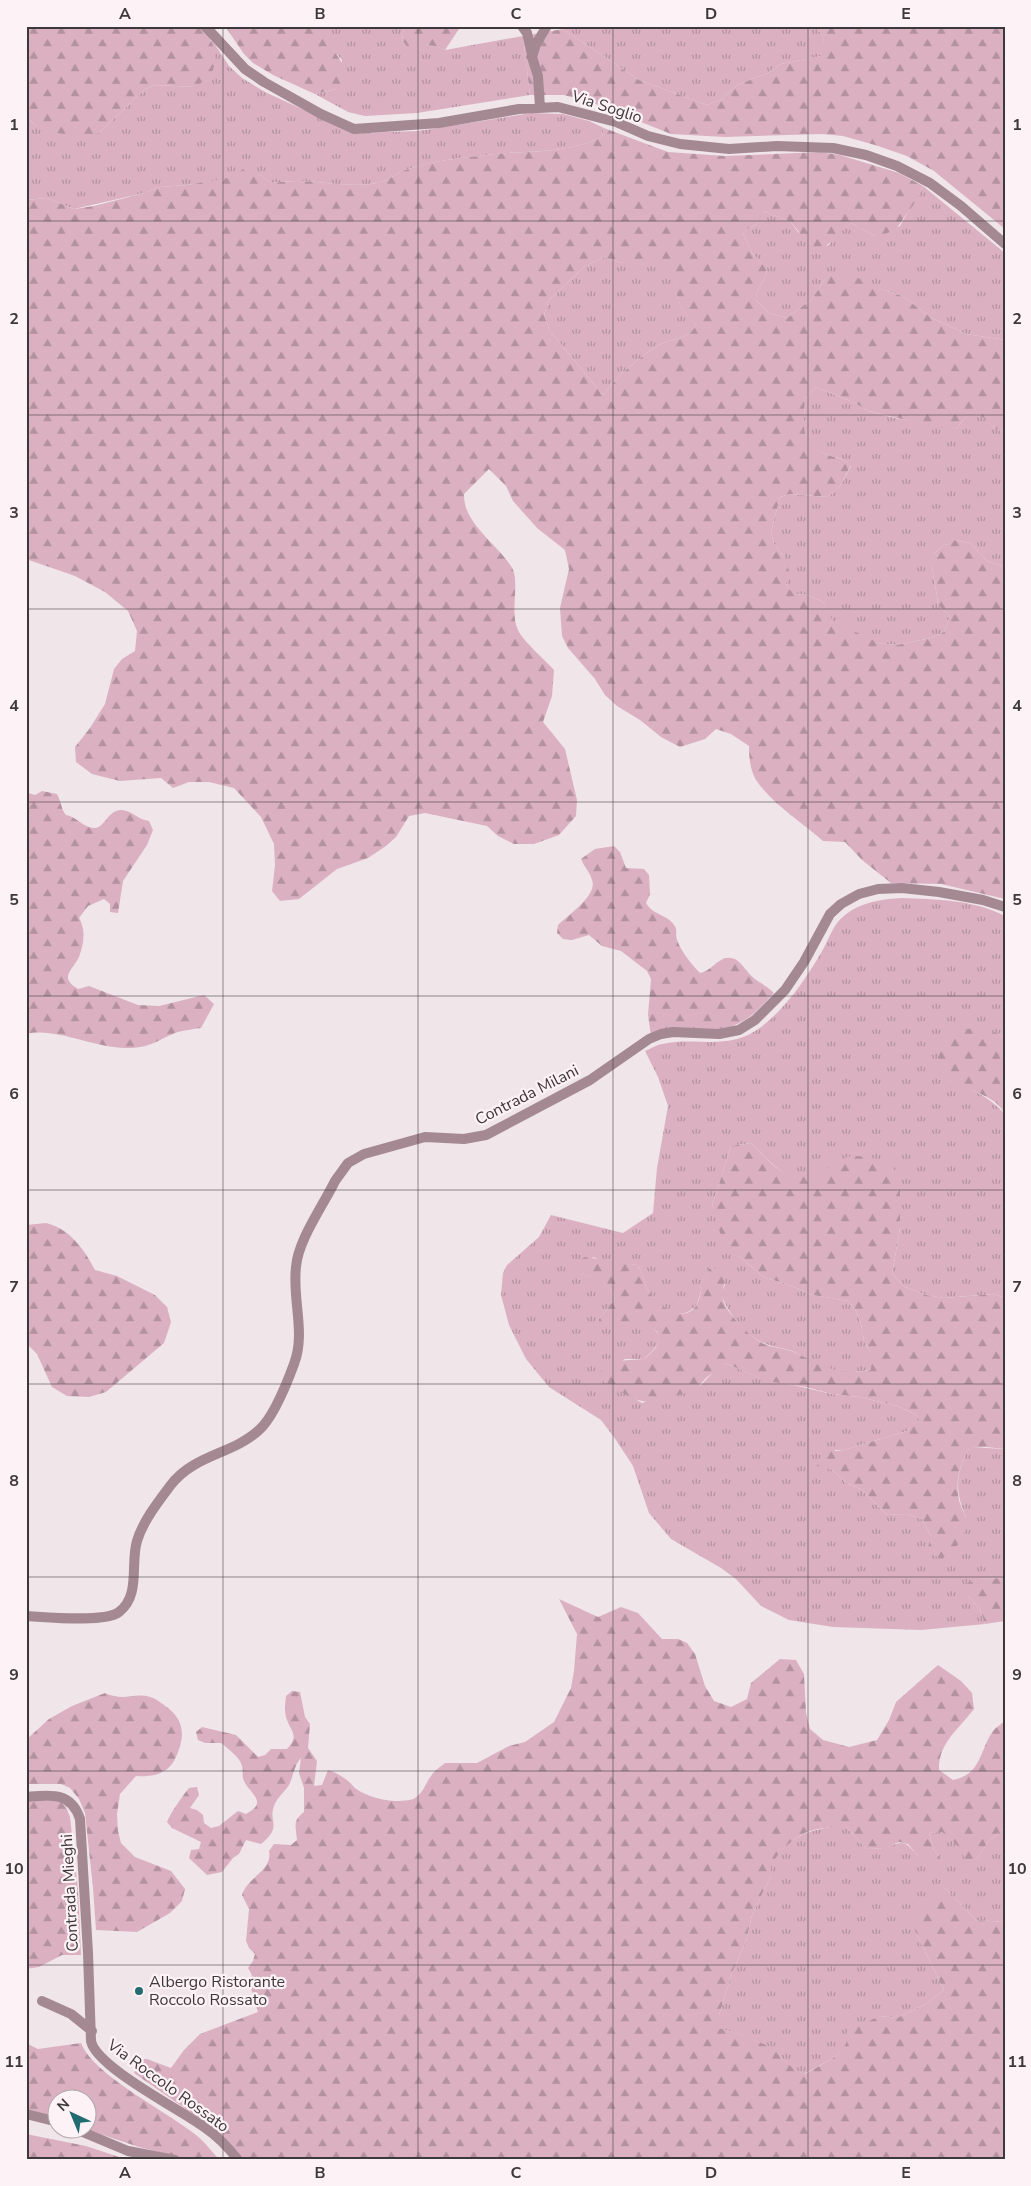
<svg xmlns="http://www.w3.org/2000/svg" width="1031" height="2186" font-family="'Nunito Sans',sans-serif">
<defs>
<pattern id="grass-tufts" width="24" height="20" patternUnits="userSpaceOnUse" patternTransform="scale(1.25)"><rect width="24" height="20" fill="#dbb1c1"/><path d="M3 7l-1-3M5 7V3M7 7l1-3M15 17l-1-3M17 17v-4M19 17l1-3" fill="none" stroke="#b3919e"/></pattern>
<pattern id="forest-firs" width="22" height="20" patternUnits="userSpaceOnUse" patternTransform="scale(1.25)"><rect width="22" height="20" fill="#dbb1c1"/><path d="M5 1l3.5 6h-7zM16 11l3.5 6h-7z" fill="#b3919e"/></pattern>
</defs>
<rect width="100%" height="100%" fill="#f0e5e9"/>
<path fill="url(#grass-tufts)" d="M314,26H404L402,40L412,52C424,44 432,43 445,50L523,36L530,95L417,113L365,116L348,112L315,94L337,89L342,60L321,38Z
M568,26H815L824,37L822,56L781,64L768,73L737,85L721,100L707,105L639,80L563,29Z
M212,40L229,66L242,78L265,92L354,133L418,131L532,113L563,114L589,121L604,128L602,137C559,156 531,149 487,155C459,158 432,161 405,170C396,173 390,180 381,182C358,189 322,181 298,181C289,181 280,182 271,183L259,174L187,185L160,187L144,193L74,209L47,198L26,200V116L35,125L99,133L144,90L154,85L195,87Z
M923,186L1005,253V340L966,334L932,318L902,296L881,289L825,279L812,299L787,318L769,313L756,300C756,286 766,283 767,269L752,253L743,234L747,229L757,224L764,211L791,222L798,232L828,246L838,233L851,223L875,236L900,226C907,212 917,201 923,186Z
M604,257C610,259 617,262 623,263C637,264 657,258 670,266C680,273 675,292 679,303C682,311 691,318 696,325C688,341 671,338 657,346C637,359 617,376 603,395L550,331L544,315L549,300L585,266Z
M816,387L855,403L868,411L895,418L956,429L964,419L975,411C986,418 994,429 1005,433V567L987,561L970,543L954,540L941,547L932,556C931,573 937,588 938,605L950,616L944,632L931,638L897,645L878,643L832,621L823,602L807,595L794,594L786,584L785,558L774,544L771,532L780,497L790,494L828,497L840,486L851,466C842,457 841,459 831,456C797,445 804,428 805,399Z
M902,898C935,899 975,900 1005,916V1038L997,1033L949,1080C970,1088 988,1096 1004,1113L1005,1298L994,1294L944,1298L926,1295L905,1287L892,1274L900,1228L848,1157C797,1188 791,1184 751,1143L731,1146L712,1206L739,1256L765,1278L784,1283L813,1295L848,1301L856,1311L861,1324L864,1341L871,1353V1370C851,1373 834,1374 815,1364C808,1360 800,1354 792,1351C783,1348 774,1347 766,1344C747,1338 727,1312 721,1294L725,1285L712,1266C701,1276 703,1288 698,1301C696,1307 691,1311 685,1313C670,1317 654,1301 647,1289C643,1281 644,1273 637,1265L602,1261L593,1257L581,1274C596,1280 610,1282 615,1299L599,1319L650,1326C668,1338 656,1348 644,1359H625L597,1377L642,1403L701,1385L718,1367L725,1363L758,1377L832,1394L859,1397L898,1406L914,1414L920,1420L907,1431L844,1450H835L832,1470L845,1482L862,1490L887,1515L907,1514L922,1519L931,1536L966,1517C954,1490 956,1473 969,1447L1005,1449V1578L977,1579L968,1596L980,1609L985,1624L921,1630L833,1627L789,1620L761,1606L736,1579L721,1568L671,1539L649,1513L633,1466L616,1440L601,1420L549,1387L526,1359L509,1325L501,1295L503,1273L507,1265L539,1237L551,1215L623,1233L653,1213L657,1168L668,1106L658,1077L645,1051C650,1049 656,1045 662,1044C697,1036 729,1052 761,1027C786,1008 805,980 821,953C829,940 832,925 845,915C861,902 882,899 902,898Z
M831,1827H846L867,1849C873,1848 881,1849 887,1847C906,1840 905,1842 918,1856L941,1859L934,1850L929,1833C932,1833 939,1831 942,1832C954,1835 962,1851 966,1861L978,1857L988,1842L1005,1827V1922L976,1920L945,1888L915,1931L944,1990L926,2004L897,2018L880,2016L847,2044L835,2057L804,2074C790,2070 783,2056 770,2048C755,2039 735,2033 719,2028V2015L732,1973L746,1941L752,1915L771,1876L770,1864C792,1838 797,1833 831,1827Z"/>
<path fill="url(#forest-firs)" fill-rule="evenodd" d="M26,26H200C213,37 220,58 211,74C208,79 200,83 196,87L154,85L144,90L99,133L79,137L57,133L35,125L26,116Z
M225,26H314C322,40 347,60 344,75C344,80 339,86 337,89L315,94L273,75L253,63L244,54Z
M404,26H461L445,50C432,43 424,44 412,53L402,40Z
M815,26H1005V229L934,171L907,156L875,145L843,136L822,134L725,137L671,134L596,104L564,95H530L523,36L563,29L639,80L707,105L721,100L737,85L768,73L781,64L821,56L824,37Z
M604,128L668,152L725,156L821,152L840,155L899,173L923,186C919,196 915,203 909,211C895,229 900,231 875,236L851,223C839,232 832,246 817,249L807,242L791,222L764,211L757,224L747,229L743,234L752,253L767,269C766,283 756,286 756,300L769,313L787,318L812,299L825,279L838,273L852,275L881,289L902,296L932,318L966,334L1005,340V433C994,429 986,418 975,412L964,419L956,429L931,426L868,411L855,403L816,387L805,399C804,427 798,445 831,456C841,459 842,458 851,465L840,486L828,497L790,494L780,497L771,532L774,544L785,558L790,574L786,584L794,594L807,595L823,602L833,621L879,643L897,645L931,638L944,632L950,616L938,605C937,588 931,573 932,556L941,547L954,540L970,543L987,561L1005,567V899L941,884L891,883L862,860L845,842L823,841C802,822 772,804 756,780C750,770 749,757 749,746L731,734L716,729L705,739L680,747L661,737L640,720L617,706L605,695L595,679L568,648L562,636L560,608L569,569L565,550L537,528L513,501L506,486L489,469L464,494C463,523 496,543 511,566C521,580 509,613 518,630C523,641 545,660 554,670L552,696L543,722L565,749L577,800L576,816L559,835L534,844H514L498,836L487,826L425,813L409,816L396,837L386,846L368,858L337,869L299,899L280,901L272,891L275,865L274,844L261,817L234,788L209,782H189L173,788L161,778L120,781L92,774L76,762L75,747L90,728L105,704L114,669L122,659L135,651L137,631L128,611L105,592L75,576L26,559V200L47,198L74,209L94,206L144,193L160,187L187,185L234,177L251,162L259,174L271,183C280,182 289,181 298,181C322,181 358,189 381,182C390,180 396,173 405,170C431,161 459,158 487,155C531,149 559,156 602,137ZM604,257C610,259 617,262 623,263C637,264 652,261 666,265C681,269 674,292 679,303C682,311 690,318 696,325C688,341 671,338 657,346C637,359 617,376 603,395L550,331L544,315L549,300L585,266Z
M26,787L28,793L35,795L42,791L57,794C61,801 61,809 66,815C77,817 85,829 95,828C105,827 107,812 120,810C130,809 139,820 149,821L153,830L147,845L123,881L118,913L110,912V904L104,899L88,906L79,918C86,929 84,944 79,957C73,970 58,977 78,989L89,986L138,1005L159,1006L204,995L214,1004L201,1028C193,1029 185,1030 178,1032C158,1039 152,1048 128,1048C95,1049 57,1027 26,1034Z
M614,846L620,852L626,868L644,869L649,875L650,894L646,903C654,916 667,914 674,925C678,930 675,934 677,940C681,951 692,965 700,973C710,971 714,963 723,959C739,953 744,971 755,979C762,984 767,986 774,993C767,1000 760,1008 752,1015C724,1037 684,1034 651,1036L648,1015L651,979L647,971L621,951L602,946L589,935L572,940L563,939L557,933L558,925C568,915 598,895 592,880C590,872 584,867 581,859L595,849Z
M972,1028L997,1033L1005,1038V1116C1001,1097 965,1089 951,1081C945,1078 941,1071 937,1067L939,1047L955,1032Z
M751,1143C775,1167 787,1187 824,1170C831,1167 840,1160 848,1157C859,1154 875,1159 887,1161L900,1176V1228L892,1274L905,1287L926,1295L944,1298L994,1294L1005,1298V1449L986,1447L969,1448C960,1464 955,1481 959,1500C960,1505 963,1510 965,1515C972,1535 956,1548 942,1559L927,1552L931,1536L922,1519L907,1514L887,1515L862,1490L845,1482L832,1470L817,1466L820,1458L826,1452L844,1450L907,1431L919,1420L914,1414L898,1406L859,1397L832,1394L806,1387L767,1381L725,1363L706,1378L695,1390L651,1403L633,1399L596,1377C609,1358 623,1361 644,1359C652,1352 662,1345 658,1334C653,1319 612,1328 599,1328V1319L615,1299C609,1279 589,1280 574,1270L577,1261L585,1257L637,1265C644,1273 643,1281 647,1289C656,1304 684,1327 697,1304C704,1291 698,1279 712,1266L725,1277C725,1286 720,1294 724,1303C729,1315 752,1339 764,1344C774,1348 785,1348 794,1352C823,1366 837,1376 871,1370V1353L864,1341L861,1324L856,1311L848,1301L813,1295L784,1283L765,1278L739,1256L721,1236L712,1206L731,1146Z
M46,1223C69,1228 85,1250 95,1270L117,1276L155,1295L167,1307L171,1322L164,1343L106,1392L89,1397L67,1396L52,1387L37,1354L26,1343V1225Z
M1005,1578V1621L985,1624L980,1609L968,1596L966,1584L977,1579Z
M559,1599L598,1617L621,1607L638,1613L662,1639H678L687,1643L695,1654L705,1686L714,1701L731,1707L747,1699L751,1683L780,1659L796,1660L804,1674L806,1713L810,1729L823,1740L849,1747L877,1740L889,1720L896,1702L938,1665L961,1681L972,1693L974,1709C959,1729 938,1743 939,1770L953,1780C982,1774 979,1751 993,1731C996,1727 1001,1724 1005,1721V1827L988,1842L978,1857L966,1862C960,1848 954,1840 942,1832L929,1833L934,1850L941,1859L935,1866L918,1856L908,1844L899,1842L885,1848L867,1849L846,1827C807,1827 794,1834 771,1864V1876L752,1915L746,1941L732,1973L719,2015V2028C736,2033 756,2039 771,2048C783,2056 790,2070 805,2074L835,2057L846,2044L847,2031L880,2016L897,2018L926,2004L944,1990L915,1931L917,1912L935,1894L945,1888L976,1920L1005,1922V2160H242L206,2123L134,2073L141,2059H147L171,2068L184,2050L200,2034L258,2012L249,1982L252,1975L248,1968L253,1961L255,1954L249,1948L246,1941L249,1909L242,1895C247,1877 273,1871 269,1851L274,1844L291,1845L297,1840C296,1827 292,1821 304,1812V1788L299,1773L301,1758C294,1766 294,1773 290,1783C286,1791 277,1797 274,1806C268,1823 283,1826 261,1844L246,1840L239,1854L233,1858L222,1872L207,1875L189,1858L191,1850L199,1849L201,1842L172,1828L167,1822C170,1814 183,1795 189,1788L197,1787L199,1795L190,1808L197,1810L203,1815L204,1823L211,1828L219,1826L238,1811L246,1814C269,1802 250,1794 244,1781C241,1775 244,1771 242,1766C240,1757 228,1749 221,1743H205L198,1740L196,1732L202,1727L236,1735L258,1757L265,1755L271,1749H287C299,1736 292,1733 287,1720C284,1713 285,1703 286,1696L292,1691L300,1692L305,1717L310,1724L308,1748L317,1761L314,1786L322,1785L328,1770C338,1773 347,1779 353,1786C362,1796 388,1802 400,1801C405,1800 411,1801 415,1798C424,1792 425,1784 431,1776C434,1771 440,1767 445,1763H477L509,1746L525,1742L554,1722L571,1688L574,1671L577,1634Z
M105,1693C125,1702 133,1692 150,1697C155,1698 160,1702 164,1705C185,1719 186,1737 175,1759C167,1775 151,1777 136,1776L120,1794L117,1814L118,1831L121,1843L135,1857L171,1871L185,1889L182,1901L170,1913L137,1932L96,1930L93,1888L85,1813L79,1799L70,1788L61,1784H26V1740L49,1719L72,1706Z
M26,1800L60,1801L66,1807L70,1817L78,1890L81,1955H62L39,1967L26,1969Z
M26,2043L38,2049L81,2043C93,2075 168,2112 196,2135C205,2142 212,2152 220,2160H189L139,2147L85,2129L88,2128V2098H58L57,2117L26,2111Z
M26,2134L86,2146L128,2160H26Z"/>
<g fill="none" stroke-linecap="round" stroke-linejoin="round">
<path stroke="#a48993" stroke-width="10" d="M205,26L245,69L264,82L321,114L354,129L439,123L519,109L558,107L616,122L648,136L680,144L729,149L777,146L833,148L866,155L897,166L930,183L961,206L1005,244
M522,26L527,33L532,54
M540,108L538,76L532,57L536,44L547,26
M26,1616C46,1617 105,1623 119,1612C141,1595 130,1564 137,1541C143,1521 158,1502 170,1486C194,1454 232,1455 259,1430C274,1417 287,1383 294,1364C306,1333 292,1299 296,1267C298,1240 323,1206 335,1181L348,1163L364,1154L425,1137L464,1139L486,1135L590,1080L649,1039L661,1034L673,1032L719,1034L739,1030L755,1020L785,990L804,962L830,914L841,904L859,894L878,889L902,888L939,892L983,900L1005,907
M26,1797C50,1795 71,1791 80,1819L88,1953L91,2041C96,2067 181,2110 204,2127C217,2136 229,2148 238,2160
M42,2001L71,2014L92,2031
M26,2114L58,2122
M73,2128L128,2151L175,2160"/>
</g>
<path fill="none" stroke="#3d383a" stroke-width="1" stroke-opacity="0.55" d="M223,26V2160M418,26V2160M613,26V2160M808,26V2160M26,221H1005M26,415H1005M26,609H1005M26,802H1005M26,996H1005M26,1190H1005M26,1384H1005M26,1577H1005M26,1771H1005M26,1965H1005"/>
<circle fill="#216c71" stroke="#fdf2f6" stroke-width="2" cx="139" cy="1991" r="5"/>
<g text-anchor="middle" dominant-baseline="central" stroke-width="4.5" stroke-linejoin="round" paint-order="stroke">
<g font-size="16" fill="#3d383a" stroke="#fdf2f6">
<text transform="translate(607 107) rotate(18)">Via Soglio</text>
<text transform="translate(527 1095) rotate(-27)">Contrada Milani</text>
<text transform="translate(70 1893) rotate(-93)">Contrada Mieghi</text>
<text transform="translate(168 2086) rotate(36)">Via Roccolo Rossato</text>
</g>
<g font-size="16" fill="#3d383a" stroke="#fdf2f6" text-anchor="start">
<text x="149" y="1982">Albergo Ristorante<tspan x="149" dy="18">Roccolo Rossato</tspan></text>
</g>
</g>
<rect width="1031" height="2186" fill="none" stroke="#fdf2f6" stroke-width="55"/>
<g transform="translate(72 2114) rotate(316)"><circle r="24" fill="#fdf2f6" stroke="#b0a8ab"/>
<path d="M0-4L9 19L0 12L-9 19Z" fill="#216c71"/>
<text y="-8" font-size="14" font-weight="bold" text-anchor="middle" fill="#3d383a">N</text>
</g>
<rect x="28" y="28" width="976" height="2130" fill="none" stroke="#3d383a" stroke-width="2"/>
<g font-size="16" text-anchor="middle" font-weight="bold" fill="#3d383a">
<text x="125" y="19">A</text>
<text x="320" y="19">B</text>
<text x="516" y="19">C</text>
<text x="711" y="19">D</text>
<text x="906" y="19">E</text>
<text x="14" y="130">1</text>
<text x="1017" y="130">1</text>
<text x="14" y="324">2</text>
<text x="1017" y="324">2</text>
<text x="14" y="518">3</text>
<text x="1017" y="518">3</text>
<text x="14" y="711">4</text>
<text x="1017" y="711">4</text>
<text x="14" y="905">5</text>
<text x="1017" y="905">5</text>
<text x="14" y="1099">6</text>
<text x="1017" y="1099">6</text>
<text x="14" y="1292">7</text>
<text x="1017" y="1292">7</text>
<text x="14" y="1486">8</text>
<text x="1017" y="1486">8</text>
<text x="14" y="1680">9</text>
<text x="1017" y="1680">9</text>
<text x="14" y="1874">10</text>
<text x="1017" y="1874">10</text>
<text x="14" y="2067">11</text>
<text x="1017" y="2067">11</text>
<text x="125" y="2178">A</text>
<text x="320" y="2178">B</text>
<text x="516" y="2178">C</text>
<text x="711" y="2178">D</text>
<text x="906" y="2178">E</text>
</g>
</svg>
